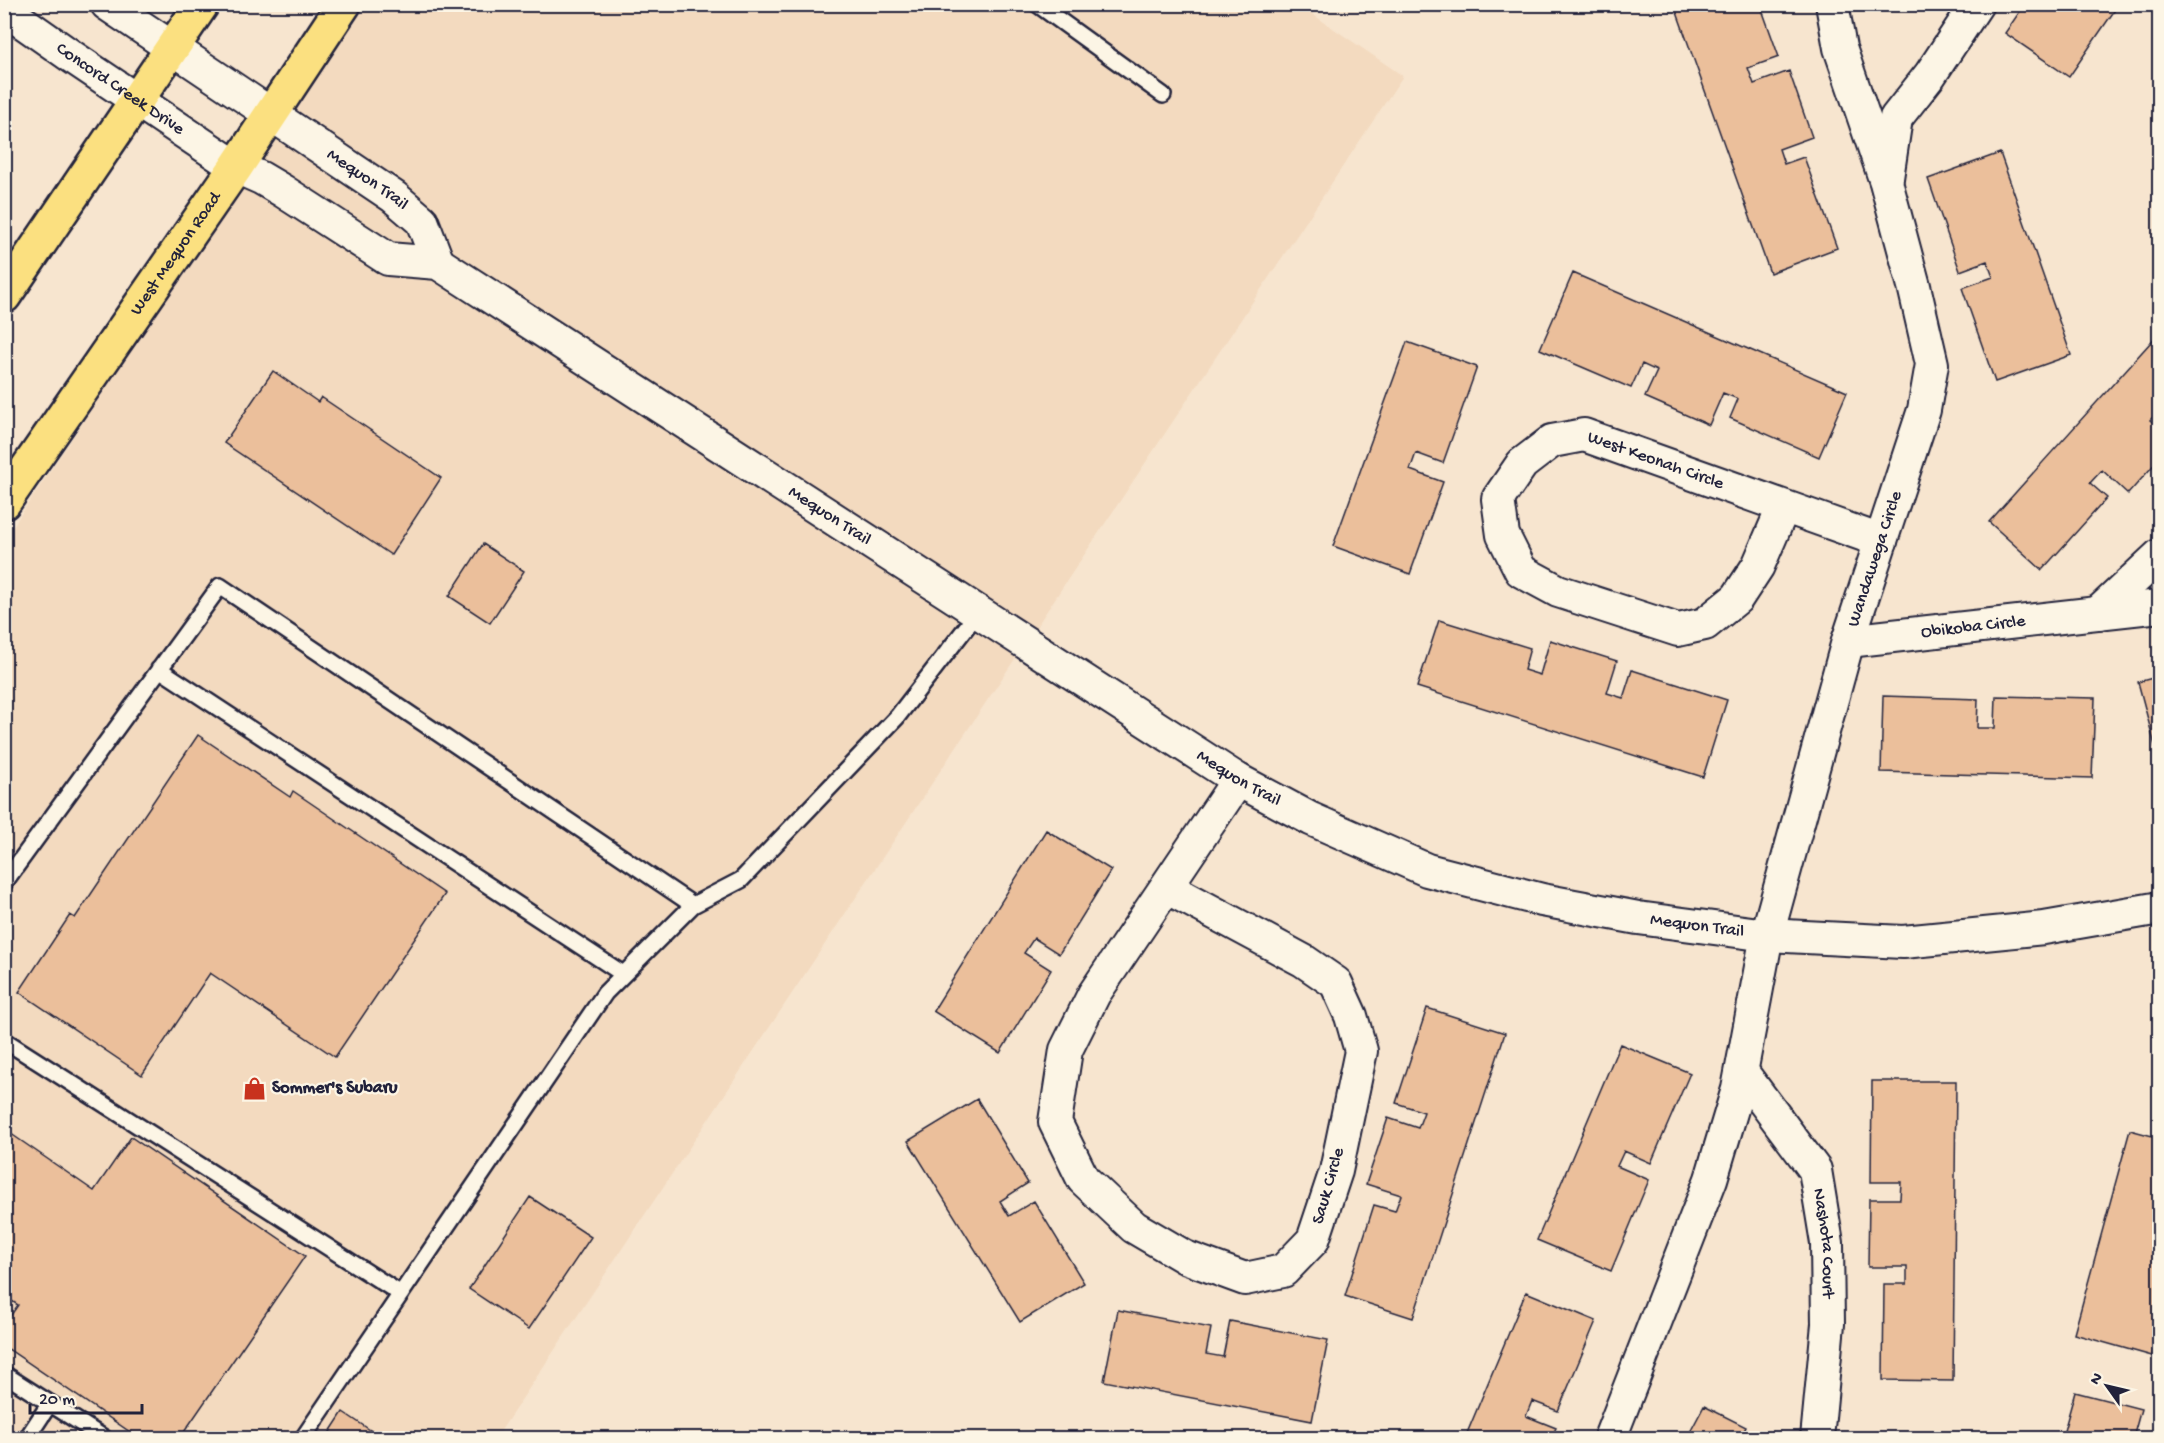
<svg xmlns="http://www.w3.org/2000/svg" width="2164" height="1443" font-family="'Gochi Hand',sans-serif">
<rect width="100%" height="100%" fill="#f7e5cf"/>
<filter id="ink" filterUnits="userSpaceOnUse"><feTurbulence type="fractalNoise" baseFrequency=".0167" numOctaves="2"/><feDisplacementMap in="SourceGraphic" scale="12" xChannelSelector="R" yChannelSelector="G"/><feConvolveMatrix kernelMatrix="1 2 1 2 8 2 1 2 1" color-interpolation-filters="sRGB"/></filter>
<g filter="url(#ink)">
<path fill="#f3dabf" d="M364,5H1299L1403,76L496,1438H5V538Z"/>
<path fill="#ebbf9b" stroke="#22223b" stroke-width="1.5" d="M1674,4H1760L1779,57L1748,68L1754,84L1789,71L1812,137L1779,149L1784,164L1804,157L1837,248L1770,273Z
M2025,4H2119L2069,77L2005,33Z
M2000,153L2071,355L1995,382L1962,288L1993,277L1987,261L1960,271L1928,179Z
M1573,273L1847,392L1819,457L1730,418L1738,399L1723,393L1709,425L1645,397L1657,371L1642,364L1631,388L1540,349Z
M2160,332V410L2150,420L2160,429V458L2128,494L2102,470L2090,483L2107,498L2042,570L1989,522Z
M1407,342L1477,367L1443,463L1416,453L1410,470L1443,482L1410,574L1333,546Z
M273,371L318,402L321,397L441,478L391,555L224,443Z
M483,544L524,571L490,623L449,596Z
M1439,620L1530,648L1524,670L1540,675L1550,640L1617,661L1607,693L1623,698L1632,670L1727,700L1703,777L1417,687Z
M2160,676V757H2158L2138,682Z
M1883,696L1978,699L1977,728H1995L1996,696L2095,698L2092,778L1881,772Z
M198,735L290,797L293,791L445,894L335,1057L210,973L142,1075L19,992L70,915L75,918Z
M1046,830L1111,870L1059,954L1034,938L1024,953L1051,970L1000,1053L933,1011Z
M1427,1008L1505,1033L1413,1318L1345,1296L1374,1205L1395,1211L1401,1195L1366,1184L1388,1118L1418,1128L1424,1112L1396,1103Z
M1620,1044L1690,1073L1651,1163L1624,1151L1617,1166L1649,1180L1611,1271L1537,1240Z
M1872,1081H1956L1953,1381L1883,1380L1884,1284H1907V1267H1868L1869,1199H1900L1901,1182H1871Z
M977,1099L1028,1183L1000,1201L1009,1216L1034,1201L1084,1283L1020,1322L908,1141Z
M4,1129L94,1191L131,1137L305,1256L180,1438H139L4,1346V1325L18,1305L4,1296Z
M2130,1130L2160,1138V1329L2152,1356L2074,1334Z
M530,1197L591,1237L529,1329L469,1289Z
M1526,1292L1596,1321L1558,1411L1532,1401L1526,1416L1556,1428L1551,1438H1465Z
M1118,1310L1211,1328L1206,1354L1223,1357L1230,1321L1328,1340L1312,1421L1104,1381Z
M2075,1392L2141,1409L2133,1438H2062Z
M1704,1406L1746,1427L1740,1438H1687Z
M343,1412L382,1438H326Z"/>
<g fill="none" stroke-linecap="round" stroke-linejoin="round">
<defs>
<path id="lane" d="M1037,4L1163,95
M159,669L623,974
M4,883L220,586L693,905L741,880L897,717L979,611
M4,1040L401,1294
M4,1374L104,1438
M27,1438L50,1403
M303,1438L605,993L693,905"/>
<g id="street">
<path id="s1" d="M107,4L394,197L422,221L438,263"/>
<path id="s2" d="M4,9L71,56L236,167L261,178L283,191L388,259L438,263L1238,780L1311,819L1427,870L1542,900L1638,918L1767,935L1903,942L2044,928L2160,908"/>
<path d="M1887,178L1896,118L1930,75L1977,4"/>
<path id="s3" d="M1783,508L1758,566L1737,598L1705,624L1678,630L1558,591L1521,571L1503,535L1498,499L1522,464L1552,441L1584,435L1881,541"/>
<path d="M2098,613L2160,555"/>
<path id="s4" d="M1848,641L2160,606"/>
<path d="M1166,887L1304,961L1336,983L1351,1016L1361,1051L1336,1171L1313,1240L1283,1271L1245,1279L1185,1257L1134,1227L1083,1179L1055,1122L1066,1050L1094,994L1238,780"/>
<path id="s5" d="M1742,1072L1815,1170L1827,1243L1828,1324L1817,1438"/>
<path id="s6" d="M1610,1438L1711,1179L1738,1089L1767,935L1848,641L1924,410L1932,364L1914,286L1886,182L1840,48L1832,4"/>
</g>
<g id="primary">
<path d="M4,296L202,4"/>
<path id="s7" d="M4,502L236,167L344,4"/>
</g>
</defs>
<use href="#lane" stroke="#22223b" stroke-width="20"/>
<use href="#street" stroke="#22223b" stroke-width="36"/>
<use href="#primary" stroke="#22223b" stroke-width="38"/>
<use href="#lane" stroke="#fcf5e5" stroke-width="15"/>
<use href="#street" stroke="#fcf5e5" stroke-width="32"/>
<use href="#primary" stroke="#fbe080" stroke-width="33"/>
</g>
</g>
<defs>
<symbol id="shop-bare" viewBox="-9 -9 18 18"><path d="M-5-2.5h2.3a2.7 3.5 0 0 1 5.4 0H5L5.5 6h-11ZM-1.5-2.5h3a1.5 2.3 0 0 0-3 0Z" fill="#c8321e" stroke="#fcf5e5" stroke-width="2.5" paint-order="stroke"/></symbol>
</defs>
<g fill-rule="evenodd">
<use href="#shop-bare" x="238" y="1072" width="33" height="33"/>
</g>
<g text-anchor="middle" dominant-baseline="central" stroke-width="4.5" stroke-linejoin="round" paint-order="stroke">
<g font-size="18" fill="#22223b" stroke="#fcf5e5">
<text stroke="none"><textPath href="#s2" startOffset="141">Concord Creek Drive</textPath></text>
<text stroke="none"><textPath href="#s1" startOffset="314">Mequon Trail</textPath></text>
<text stroke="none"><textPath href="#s7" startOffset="302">West Mequon Road</textPath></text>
<text stroke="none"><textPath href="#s3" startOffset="604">West Keonah Circle</textPath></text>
<text stroke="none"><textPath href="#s2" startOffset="975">Mequon Trail</textPath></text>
<text stroke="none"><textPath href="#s6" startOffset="920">Wandawega Circle</textPath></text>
<text stroke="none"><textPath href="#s4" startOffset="126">Obikoba Circle</textPath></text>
<text stroke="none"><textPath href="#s2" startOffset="1461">Mequon Trail</textPath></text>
<text stroke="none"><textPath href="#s2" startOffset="1947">Mequon Trail</textPath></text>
<text transform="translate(1329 1186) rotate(-74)">Sauk Circle</text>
<text stroke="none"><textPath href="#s5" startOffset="196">Nashota Court</textPath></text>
</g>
<g font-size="18" font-weight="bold" fill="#22223b" stroke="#fcf5e5" text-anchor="start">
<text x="272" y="1088">Sommer's Subaru</text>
</g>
</g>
<rect width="2164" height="1443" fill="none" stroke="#fcf5e5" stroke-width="24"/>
<rect x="12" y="12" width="2140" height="1419" fill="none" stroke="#22223b" stroke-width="2" filter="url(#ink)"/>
<g transform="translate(2107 1386) rotate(304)" stroke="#fcf5e5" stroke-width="4.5" paint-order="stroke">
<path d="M0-4.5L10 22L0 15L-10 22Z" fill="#22223b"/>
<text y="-9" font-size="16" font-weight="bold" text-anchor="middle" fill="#22223b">N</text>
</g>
<path d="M30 1404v9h112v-9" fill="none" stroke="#22223b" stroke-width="3"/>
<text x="39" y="1404" font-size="18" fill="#22223b" stroke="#fcf5e5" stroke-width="4.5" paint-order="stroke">20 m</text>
</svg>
